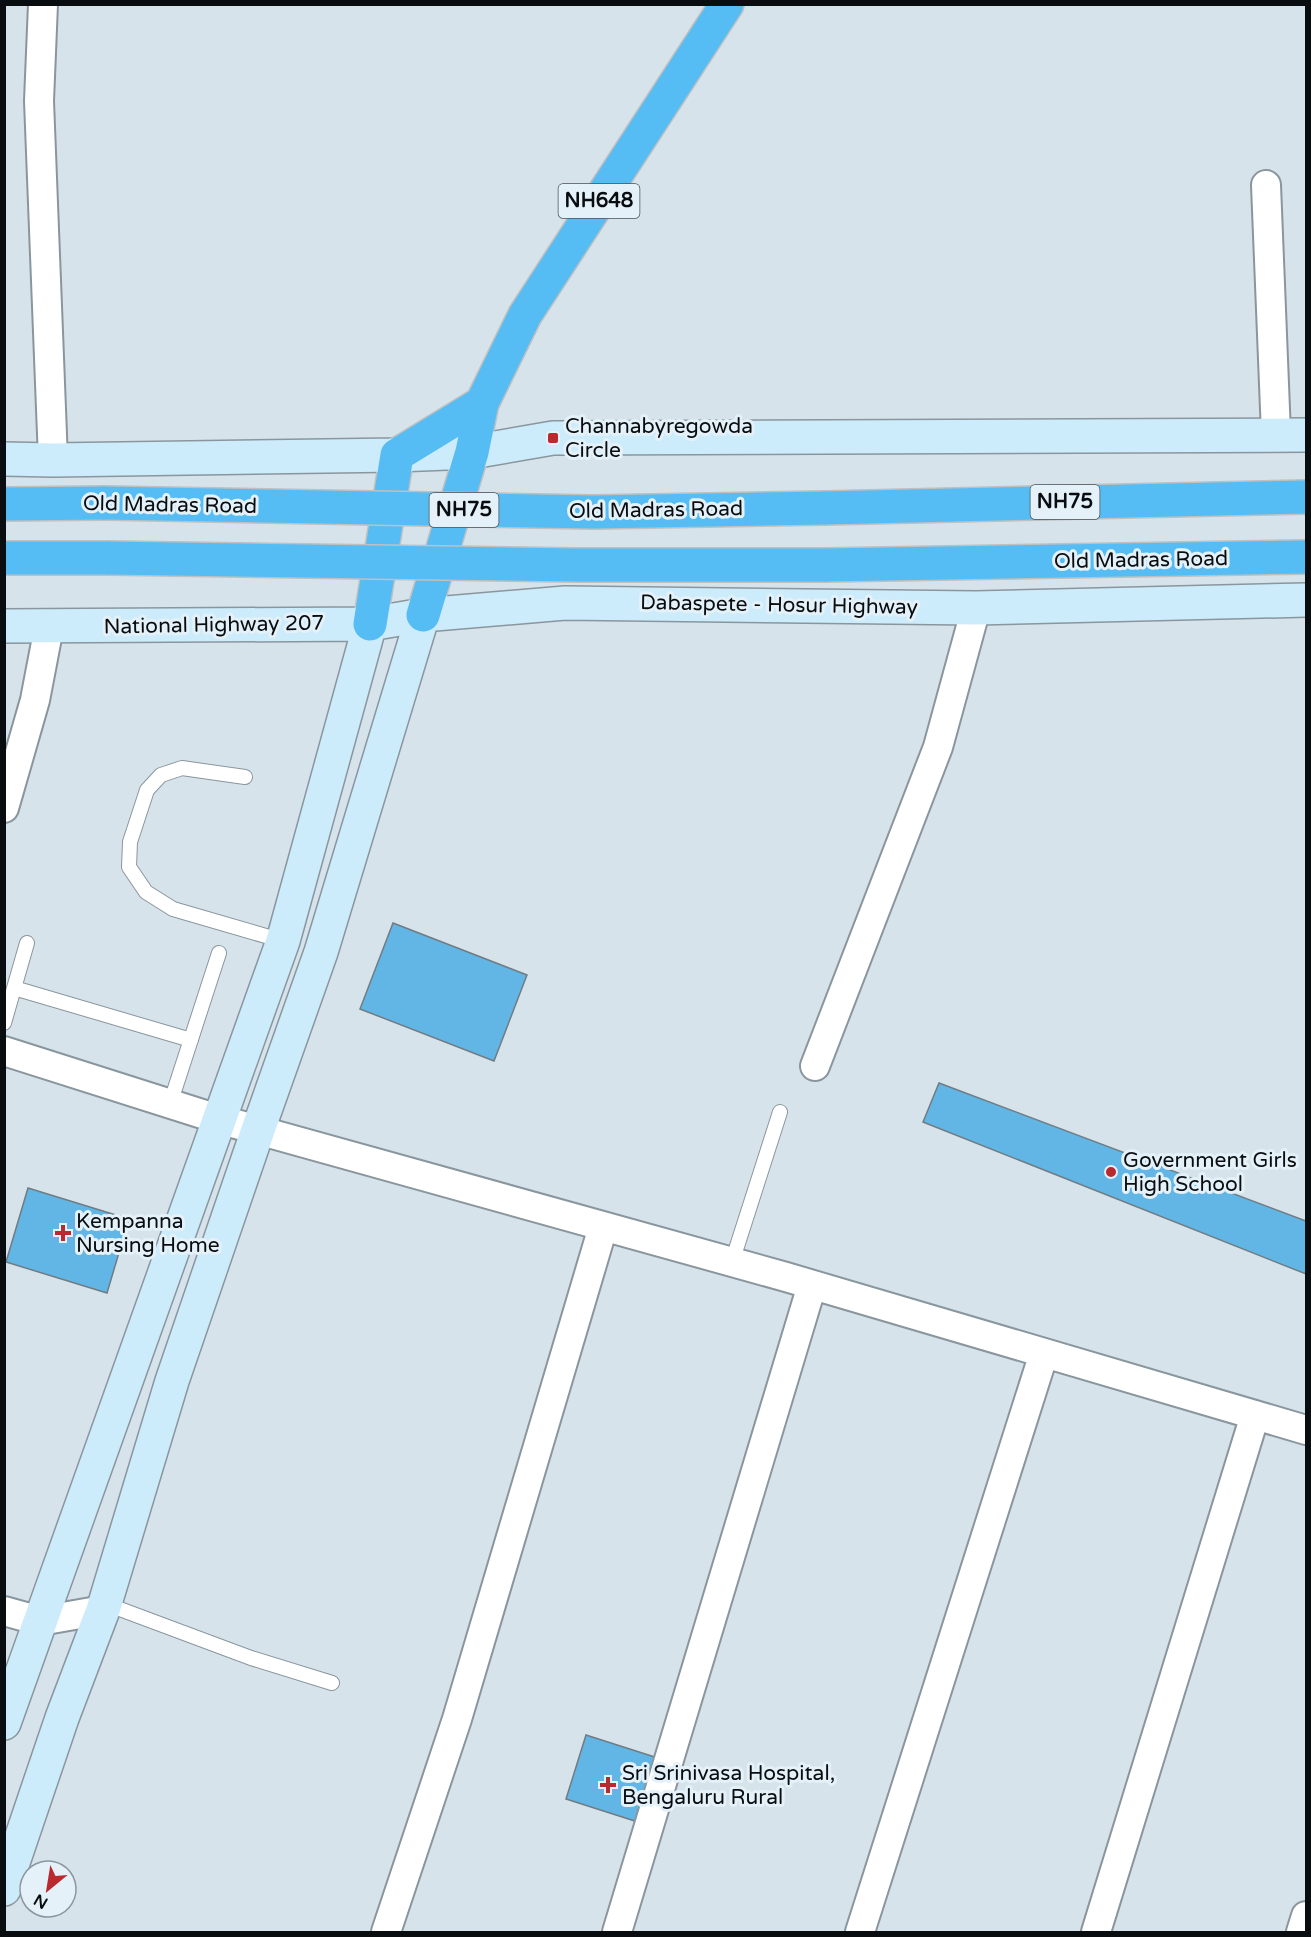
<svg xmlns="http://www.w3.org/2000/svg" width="1311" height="1937" font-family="'Varela Round',sans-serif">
<rect width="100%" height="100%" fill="#d7e3eb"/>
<path fill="#61b6e5" stroke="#707c83" stroke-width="1.5" d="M393,923L527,975L494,1061L360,1009Z
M939,1083L1306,1221V1274L923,1122Z
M28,1188L129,1219L107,1293L6,1262Z
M586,1735L661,1759L641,1823L566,1799Z"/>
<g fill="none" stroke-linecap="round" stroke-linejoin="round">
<defs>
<path id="lane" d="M245,777L182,768L161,775L147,790L130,842L129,867L146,892L173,909L283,941
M14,988L191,1040
M4,1023L27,943
M170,1104L219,953
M732,1262L780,1112
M104,1610L117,1608L251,1658L332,1683"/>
<path id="street" d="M43,4L39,101L53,460
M1266,185L1276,434
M4,808L35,700L49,627
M4,1051L218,1119L786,1277L1306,1430
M815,1066L938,747L976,608
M4,1611L40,1621L103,1610
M386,1932L457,1719L603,1227
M617,1932L812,1285
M860,1932L1044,1353
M1096,1932L1255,1415
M1301,1932L1306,1916"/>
<path id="secondary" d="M4,459L53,460L397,455L472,452L553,438L1306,435
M4,626L370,624L423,615L565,603L976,608L1306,600
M4,1723L283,941L370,624
M4,1889L62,1718L103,1610L172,1381L258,1130L321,952L423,615"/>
<path id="highway" d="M4,504L105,503
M824,508L1306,497
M4,558H110
M825,565L1306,557
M423,615L472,452L482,403L525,315L727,4
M370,624L397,455L482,403"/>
</defs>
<use href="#lane" stroke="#8a969d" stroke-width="16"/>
<use href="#street" stroke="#8a969d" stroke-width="32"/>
<use href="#secondary" stroke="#8a969d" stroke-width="36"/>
<use href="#highway" stroke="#bfc0c1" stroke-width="36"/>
<use href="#lane" stroke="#fff" stroke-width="14"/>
<use href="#street" stroke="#fff" stroke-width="28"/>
<use href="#secondary" stroke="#ccebfb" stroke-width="33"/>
<use href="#highway" stroke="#55bdf3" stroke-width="33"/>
<defs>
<path id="highway-bridge" d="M105,503L594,512L824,508
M110,558L576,565H825"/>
</defs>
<use href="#highway-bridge" stroke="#bfc0c1" stroke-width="36" stroke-linecap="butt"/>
<use href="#highway-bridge" stroke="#55bdf3" stroke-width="33"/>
</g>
<g fill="#b9292d" stroke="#e4f1f9" stroke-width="2">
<rect x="547" y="432" width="12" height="12" rx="3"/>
<circle cx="1111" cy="1172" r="6"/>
<path d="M60 1224h6v6h6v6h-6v6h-6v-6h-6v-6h6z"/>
<path d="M605 1776h6v6h6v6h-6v6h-6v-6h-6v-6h6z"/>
</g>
<g text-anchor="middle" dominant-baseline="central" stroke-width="6" stroke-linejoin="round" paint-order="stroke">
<g fill="#e4f1f9" stroke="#4b5156" stroke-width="1.5">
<rect x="558.5" y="184" width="81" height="34" rx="4.5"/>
<rect x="1030.5" y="485" width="69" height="34" rx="4.5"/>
<rect x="429.5" y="493" width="69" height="34" rx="4.5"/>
</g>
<g font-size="20" font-weight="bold" fill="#090d10">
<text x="599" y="201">NH648</text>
<text x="1065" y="502">NH75</text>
<text x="464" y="510">NH75</text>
</g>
<g font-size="21" fill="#090d10" stroke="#e4f1f9" text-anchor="start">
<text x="565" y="426">Channabyregowda<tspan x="565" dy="24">Circle</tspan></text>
<text x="1123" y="1160">Government Girls<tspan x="1123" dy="24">High School</tspan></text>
<text x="76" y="1221">Kempanna<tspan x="76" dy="24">Nursing Home</tspan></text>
<text x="622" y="1773">Sri Srinivasa Hospital,<tspan x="622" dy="24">Bengaluru Rural</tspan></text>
</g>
<g font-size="21" fill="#090d10" stroke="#e4f1f9">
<text transform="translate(170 505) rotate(1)">Old Madras Road</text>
<text transform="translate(656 510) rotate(-1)">Old Madras Road</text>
<text transform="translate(1141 560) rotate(-1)">Old Madras Road</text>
<text transform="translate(779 605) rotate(1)">Dabaspete - Hosur Highway</text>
<text transform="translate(214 625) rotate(-1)">National Highway 207</text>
</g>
</g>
<rect width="1311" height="1937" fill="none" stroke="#090d10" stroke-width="12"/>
<g transform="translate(48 1889) rotate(210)"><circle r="28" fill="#e4f1f9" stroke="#8c969c" stroke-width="1.5"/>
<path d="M0-4.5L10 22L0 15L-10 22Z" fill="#b9292d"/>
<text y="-9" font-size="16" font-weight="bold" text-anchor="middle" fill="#090d10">N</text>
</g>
</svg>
